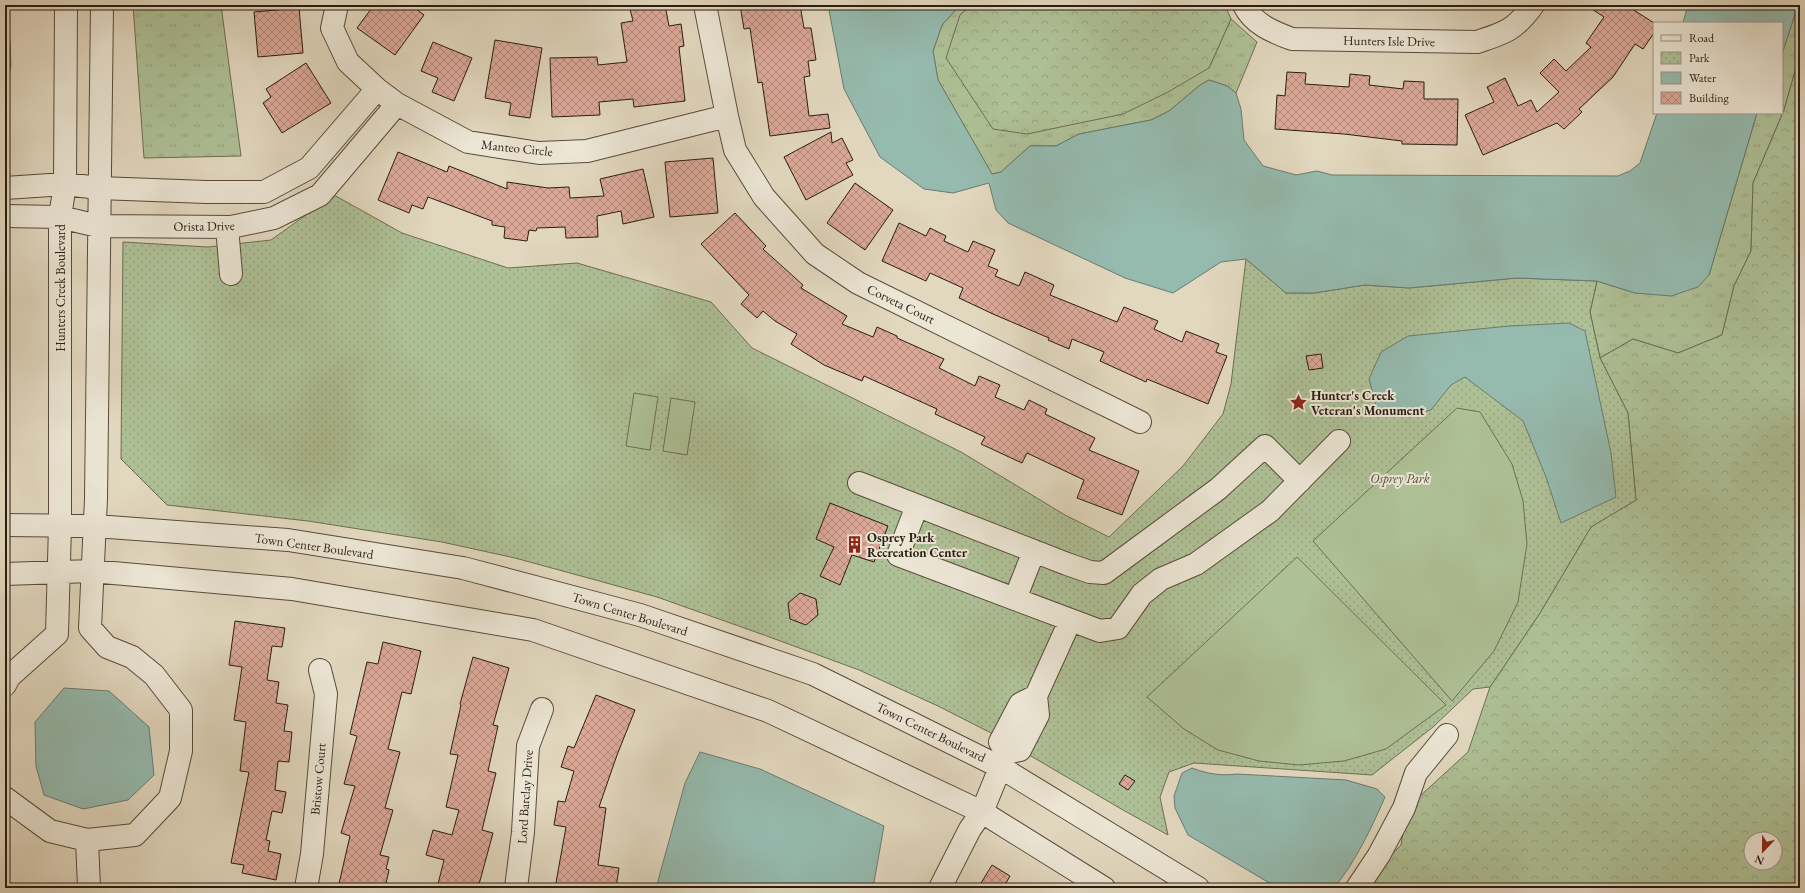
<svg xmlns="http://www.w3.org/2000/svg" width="1805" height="893" font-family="'EB Garamond',serif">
<defs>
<pattern id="grass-tufts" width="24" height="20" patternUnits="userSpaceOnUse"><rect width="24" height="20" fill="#aec096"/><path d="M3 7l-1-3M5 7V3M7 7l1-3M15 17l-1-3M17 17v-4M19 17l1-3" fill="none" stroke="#96a480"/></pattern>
<pattern id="forest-crowns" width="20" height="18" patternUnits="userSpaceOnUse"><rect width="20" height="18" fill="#aec096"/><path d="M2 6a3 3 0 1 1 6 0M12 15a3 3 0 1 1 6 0" fill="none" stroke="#96a480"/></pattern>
<pattern id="park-dots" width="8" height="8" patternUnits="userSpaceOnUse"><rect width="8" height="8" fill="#aec096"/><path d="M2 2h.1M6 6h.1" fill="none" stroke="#96a480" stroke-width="1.8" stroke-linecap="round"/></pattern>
<pattern id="building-cross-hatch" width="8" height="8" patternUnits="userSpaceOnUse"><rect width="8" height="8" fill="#dca999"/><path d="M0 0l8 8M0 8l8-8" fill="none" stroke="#b3897b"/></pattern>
</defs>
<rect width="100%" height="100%" fill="#e2d8bf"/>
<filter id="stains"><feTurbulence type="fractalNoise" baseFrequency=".005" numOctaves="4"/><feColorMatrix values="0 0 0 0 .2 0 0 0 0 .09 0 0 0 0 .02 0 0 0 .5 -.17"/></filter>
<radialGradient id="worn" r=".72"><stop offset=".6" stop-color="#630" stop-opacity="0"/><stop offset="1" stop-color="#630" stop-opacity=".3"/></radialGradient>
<path fill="url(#grass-tufts)" stroke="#6c6e54" d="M133,5H221L241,156L144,158Z
M960,5H971L960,15L1209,68L1231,19L1257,42L1236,93L1227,86L1209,80L1200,85L1169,111L1151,120L1079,134L1056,146H1030L1001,172L992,174L938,80L933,51L942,25Z
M1798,5H1800V54L1784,110L1753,183L1751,251L1734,286L1722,335L1678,353L1633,339L1600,358L1590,312L1597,281L1635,293L1709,275L1757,113H1782V54Z"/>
<path fill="url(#forest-crowns)" stroke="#6c6e54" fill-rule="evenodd" d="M971,5H1225L1231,19L1209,68L1168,92L1123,114L1027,134L993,129L946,58L960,15Z
M1800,54V888H1369L1366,881L1401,845L1407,808L1468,752L1490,687L1540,613L1591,527L1636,500L1628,413L1600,358L1633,339L1678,353L1722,335L1734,286L1751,251L1753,183L1784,110ZM1751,839H1775V863H1751Z"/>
<path fill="url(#park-dots)" stroke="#6c6e54" d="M334,195L402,233L508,268L577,263L711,302L752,348L961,452L1065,515L1109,537L1183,466L1223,414L1231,384L1246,259L1286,293H1314L1365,285L1409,288L1517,278L1597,281L1590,312L1600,358L1628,413L1636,500L1591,527L1540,613L1490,687L1473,689L1433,727L1372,775L1194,763L1169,772L1160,797L1168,835L1123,810L995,735L938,706L859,670L764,635L657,597L592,579L515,558L442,542L308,521L167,505L121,459L123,242L208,247L271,240Z"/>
<path fill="#aec096" stroke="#6c6e54" d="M634,393L658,397L650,450L626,446Z
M671,398L695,402L687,455L663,451Z
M1457,408L1480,412L1512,464L1523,501L1527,544L1518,602L1494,651L1452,701L1313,541Z
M1297,557L1446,705L1386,749L1344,761L1299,765L1259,761L1218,750L1184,729L1147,697Z"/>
<path fill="#95baae" stroke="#6a7b6f" d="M828,5H960L942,25L933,51L938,80L992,174L1001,172L1030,146H1056L1079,134L1151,120L1169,111L1200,85L1209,80L1227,86L1236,93L1241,109L1244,140L1263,166L1296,175L1317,171L1332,175L1618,176L1630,171L1640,163L1657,113H1757L1709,275L1698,287L1671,296L1635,293L1597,281L1517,278L1409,288L1365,285L1314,293H1286L1246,259L1221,262L1173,293L1125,278L1008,223L996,210L989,183L953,193L924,189L880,157L844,89Z
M1688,5H1798L1782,54V23H1683Z
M5,37L10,41L11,66L5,93Z
M1569,323L1585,331L1611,453L1616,497L1561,523L1546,477L1523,421L1465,377L1451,385L1431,410L1405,416L1378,413L1369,379L1381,352L1408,336L1509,326Z
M64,688L109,691L149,727L154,775L128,800L83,809L44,795L36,766L35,722Z
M700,752L760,769L884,826L873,888H656L685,783Z
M1192,768C1208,774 1221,776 1237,774L1346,780L1377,789L1385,797C1371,829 1356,861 1334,888H1278L1188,835L1175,808L1174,796L1182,773Z"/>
<path fill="url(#building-cross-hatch)" stroke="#2a1c11" d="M374,5H411L424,15L395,55L357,28Z
M654,5H665L669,26L681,24L684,46L679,47L685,101L634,107L633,99L599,102L600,115L552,117L550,58L597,57L598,65L627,62L621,23L633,21L630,9Z
M740,5H800L804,28H811L816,60L808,61L810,76L804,77L809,116L828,114L830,128L770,136L762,82L758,83L750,28L744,29Z
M1586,5H1626L1654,23V33L1643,49L1635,44L1613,77L1579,109L1582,112L1564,129L1557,123L1483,155L1465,115L1494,102L1487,87L1505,78L1518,106L1531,100L1537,112L1559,92L1540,73L1554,59L1566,71L1591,47L1586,43L1604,17Z
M299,8L303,53L258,57L254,12Z
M495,40L542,48L530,118L509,115L511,103L485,98Z
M433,42L472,58L454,101L432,92L438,78L421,71Z
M306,63L331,103L282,133L263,103L271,97L266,89Z
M1287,72L1306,73L1305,84L1349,87L1350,74L1370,76L1369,85L1403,89L1404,81L1424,82V99H1458L1457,145L1402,144V141L1344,134L1275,129L1277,95L1285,96Z
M831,132L832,143L842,138L853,160L846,163L853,175L806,200L784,157Z
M398,152L447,172L449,166L507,189V182L548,188L569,187L570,198L604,196L600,179L643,169L654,217L623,224L621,211L597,216L598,237L566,238L565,227L537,228L536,231L529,230L527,241L504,238L505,227L492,225V221L428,197L423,209L412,205L409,213L378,200Z
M713,158L718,213L670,217L665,162Z
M855,183L893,210L865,250L827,223Z
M735,213L766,246L763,249L803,285L801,288L847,316L842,324L873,337L877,327L897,336V338L944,359L939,368L975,386L979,376L1000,385L995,397L1024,410L1029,400L1047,409L1045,414L1095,438L1089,450L1139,471L1122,515L1077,498L1084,480L1027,453L1022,463L981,444L985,437L935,414L937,409L864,376L862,381L824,365L791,344L797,334L775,321L763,311L757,318L741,304L749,295L701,244Z
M899,223L926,236L930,228L946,236L944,241L968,252L973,241L995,250L988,266L998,270L995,276L1019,286L1025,272L1054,285L1050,295L1117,322L1124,307L1158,321L1154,329L1182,342L1186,331L1219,344L1216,352L1227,356L1208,404L1147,379L1146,382L1100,361L1104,352L1072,339L1069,349L1048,340L1049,338L993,314L959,298L963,288L930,273L926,281L882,261Z
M1321,354L1323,368L1309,370L1306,356Z
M830,503L888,526L874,562L852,555L840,585L820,576L834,547L816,539Z
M800,593L816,599L818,615L806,625L790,619L788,603Z
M235,621L285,628L282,647L272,646L267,680L279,682L276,703L288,705L284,731L292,732L289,762L278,761L275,790L286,792L282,813L272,811L266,840L270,841L268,851L281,854L276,880L242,873L244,865L231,863L249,772L240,771L246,722L234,720L242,667L229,665Z
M383,642L421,651L411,694L402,692L388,749L400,752L385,808L393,810L380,855L389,857L386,869L389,870L385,888H338L350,836L341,833L355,786L344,784L357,736L350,734L367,662L378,664Z
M473,657L509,668L493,725L498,726L488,771L496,773L482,830L493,833L478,888H437L444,860L426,855L433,830L452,835L459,810L446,807L458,755L450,754L461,705L460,704Z
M596,695L635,710L617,755L599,807L606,808L598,865L619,868L616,888H555L566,827L554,825L558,801L565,802L574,771L561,767L568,746L574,748Z
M1125,775L1135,781L1128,790L1119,784Z
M992,865L1010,876L1003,888H978Z"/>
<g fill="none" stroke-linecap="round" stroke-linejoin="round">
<defs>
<path id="minor" d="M337,5L332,28L348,62L377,89L397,104L468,142L539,153L587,151L727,116L705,5
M1244,5C1253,24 1273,32 1292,39L1477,42C1505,33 1515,30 1533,5
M727,116L735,150L764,197L815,254L858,283L1140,422
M5,188L65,184L99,188L206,192H264L309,168L377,89
M5,216L60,217L98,226L231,227L274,218L320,195L397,104
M227,227L231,274
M859,483L1067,564L1090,572L1104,573L1218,489L1265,446L1300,481
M917,506L898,555L1100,631L1118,628L1142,594L1161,579L1196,564L1270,511L1339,441
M5,525L95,526L288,540L463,568L640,615L813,674L1000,767L1198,888
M5,574L91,571L292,589L533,630L768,711L982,812L1104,888
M1015,599L1034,551
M5,685L9,677L57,634L60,525V217L65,184L66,5
M1006,753L1020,750L1038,715L1036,696L1070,621
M1006,753L1000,742L1020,704L1036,696
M5,798L50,831L87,840L135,835L170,798L181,751V710L154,675L132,657L107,647L90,628L96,499L102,5
M87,840L89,888
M306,888L312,854L326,694L320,670
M516,888L523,832L528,746L542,709
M940,888L970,829L982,812L1006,753
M1357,888L1379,855L1404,808L1416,773L1447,735"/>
</defs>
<use href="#minor" stroke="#584b3c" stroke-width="24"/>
<use href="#minor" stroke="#ece6d5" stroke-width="22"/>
</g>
<defs>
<symbol id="sight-bare" viewBox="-9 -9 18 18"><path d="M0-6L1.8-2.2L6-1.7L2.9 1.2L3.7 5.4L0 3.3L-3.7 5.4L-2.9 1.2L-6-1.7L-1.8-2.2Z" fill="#8f2418" stroke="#ece6d5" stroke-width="2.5" paint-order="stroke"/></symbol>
<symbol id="building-bare" viewBox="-9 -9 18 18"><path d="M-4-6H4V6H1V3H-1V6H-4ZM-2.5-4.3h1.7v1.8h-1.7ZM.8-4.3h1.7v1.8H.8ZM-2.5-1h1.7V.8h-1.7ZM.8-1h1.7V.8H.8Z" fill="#8f2418" stroke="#ece6d5" stroke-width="2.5" paint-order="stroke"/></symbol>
</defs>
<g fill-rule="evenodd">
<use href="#sight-bare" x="1286" y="390" width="25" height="25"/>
<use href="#building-bare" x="842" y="532" width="25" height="25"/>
</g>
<g text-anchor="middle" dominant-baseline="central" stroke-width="4" stroke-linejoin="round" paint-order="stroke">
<g font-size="13" fill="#2a1c11" stroke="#ece6d5">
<text transform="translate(1389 41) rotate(1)">Hunters Isle Drive</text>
<text transform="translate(517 148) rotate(6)">Manteo Circle</text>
<text transform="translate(204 226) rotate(-1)">Orista Drive</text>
<text transform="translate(60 288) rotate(-90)">Hunters Creek Boulevard</text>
<text transform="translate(901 304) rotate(26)">Corveta Court</text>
<text transform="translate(314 546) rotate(8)">Town Center Boulevard</text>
<text transform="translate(630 614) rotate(17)">Town Center Boulevard</text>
<text transform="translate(931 732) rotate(26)">Town Center Boulevard</text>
<text transform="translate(318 779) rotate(-85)">Bristow Court</text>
<text transform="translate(525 797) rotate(-86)">Lord Barclay Drive</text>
</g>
<g font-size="13" font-weight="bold" fill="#2a1c11" stroke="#ece6d5" text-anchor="start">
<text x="1311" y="395">Hunter's Creek<tspan x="1311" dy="15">Veteran's Monument</tspan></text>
<text x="867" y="537">Osprey Park<tspan x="867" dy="15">Recreation Center</tspan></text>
</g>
<g font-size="13" font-style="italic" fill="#524d39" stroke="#ece6d5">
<text x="1400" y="478">Osprey Park</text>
</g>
</g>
<rect width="1805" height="893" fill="none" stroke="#e2d8bf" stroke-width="20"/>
<rect x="6" y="6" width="1793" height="881" fill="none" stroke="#2a1c11" stroke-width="2"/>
<rect x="10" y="10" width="1785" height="873" fill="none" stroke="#2a1c11"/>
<rect x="1653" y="22" width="130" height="92" fill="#ece6d5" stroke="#9e9587"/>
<rect x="1661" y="35" width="20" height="6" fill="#ece6d5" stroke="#9e9587"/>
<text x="1689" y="42" font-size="12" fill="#2a1c11">Road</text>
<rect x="1661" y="52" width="20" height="12" fill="url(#park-dots)" stroke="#9e9587"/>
<text x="1689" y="62" font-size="12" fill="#2a1c11">Park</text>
<rect x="1661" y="72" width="20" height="12" fill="#95baae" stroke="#9e9587"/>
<text x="1689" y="82" font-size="12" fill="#2a1c11">Water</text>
<rect x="1661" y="92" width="20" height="12" fill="url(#building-cross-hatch)" stroke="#9e9587"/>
<text x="1689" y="102" font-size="12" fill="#2a1c11">Building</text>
<g transform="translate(1763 851) rotate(202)"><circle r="19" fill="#ece6d5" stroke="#9e9587"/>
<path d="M0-3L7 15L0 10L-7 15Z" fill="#8f2418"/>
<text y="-6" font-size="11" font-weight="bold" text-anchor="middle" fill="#2a1c11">N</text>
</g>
<rect width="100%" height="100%" filter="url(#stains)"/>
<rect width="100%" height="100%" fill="url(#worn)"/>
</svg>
